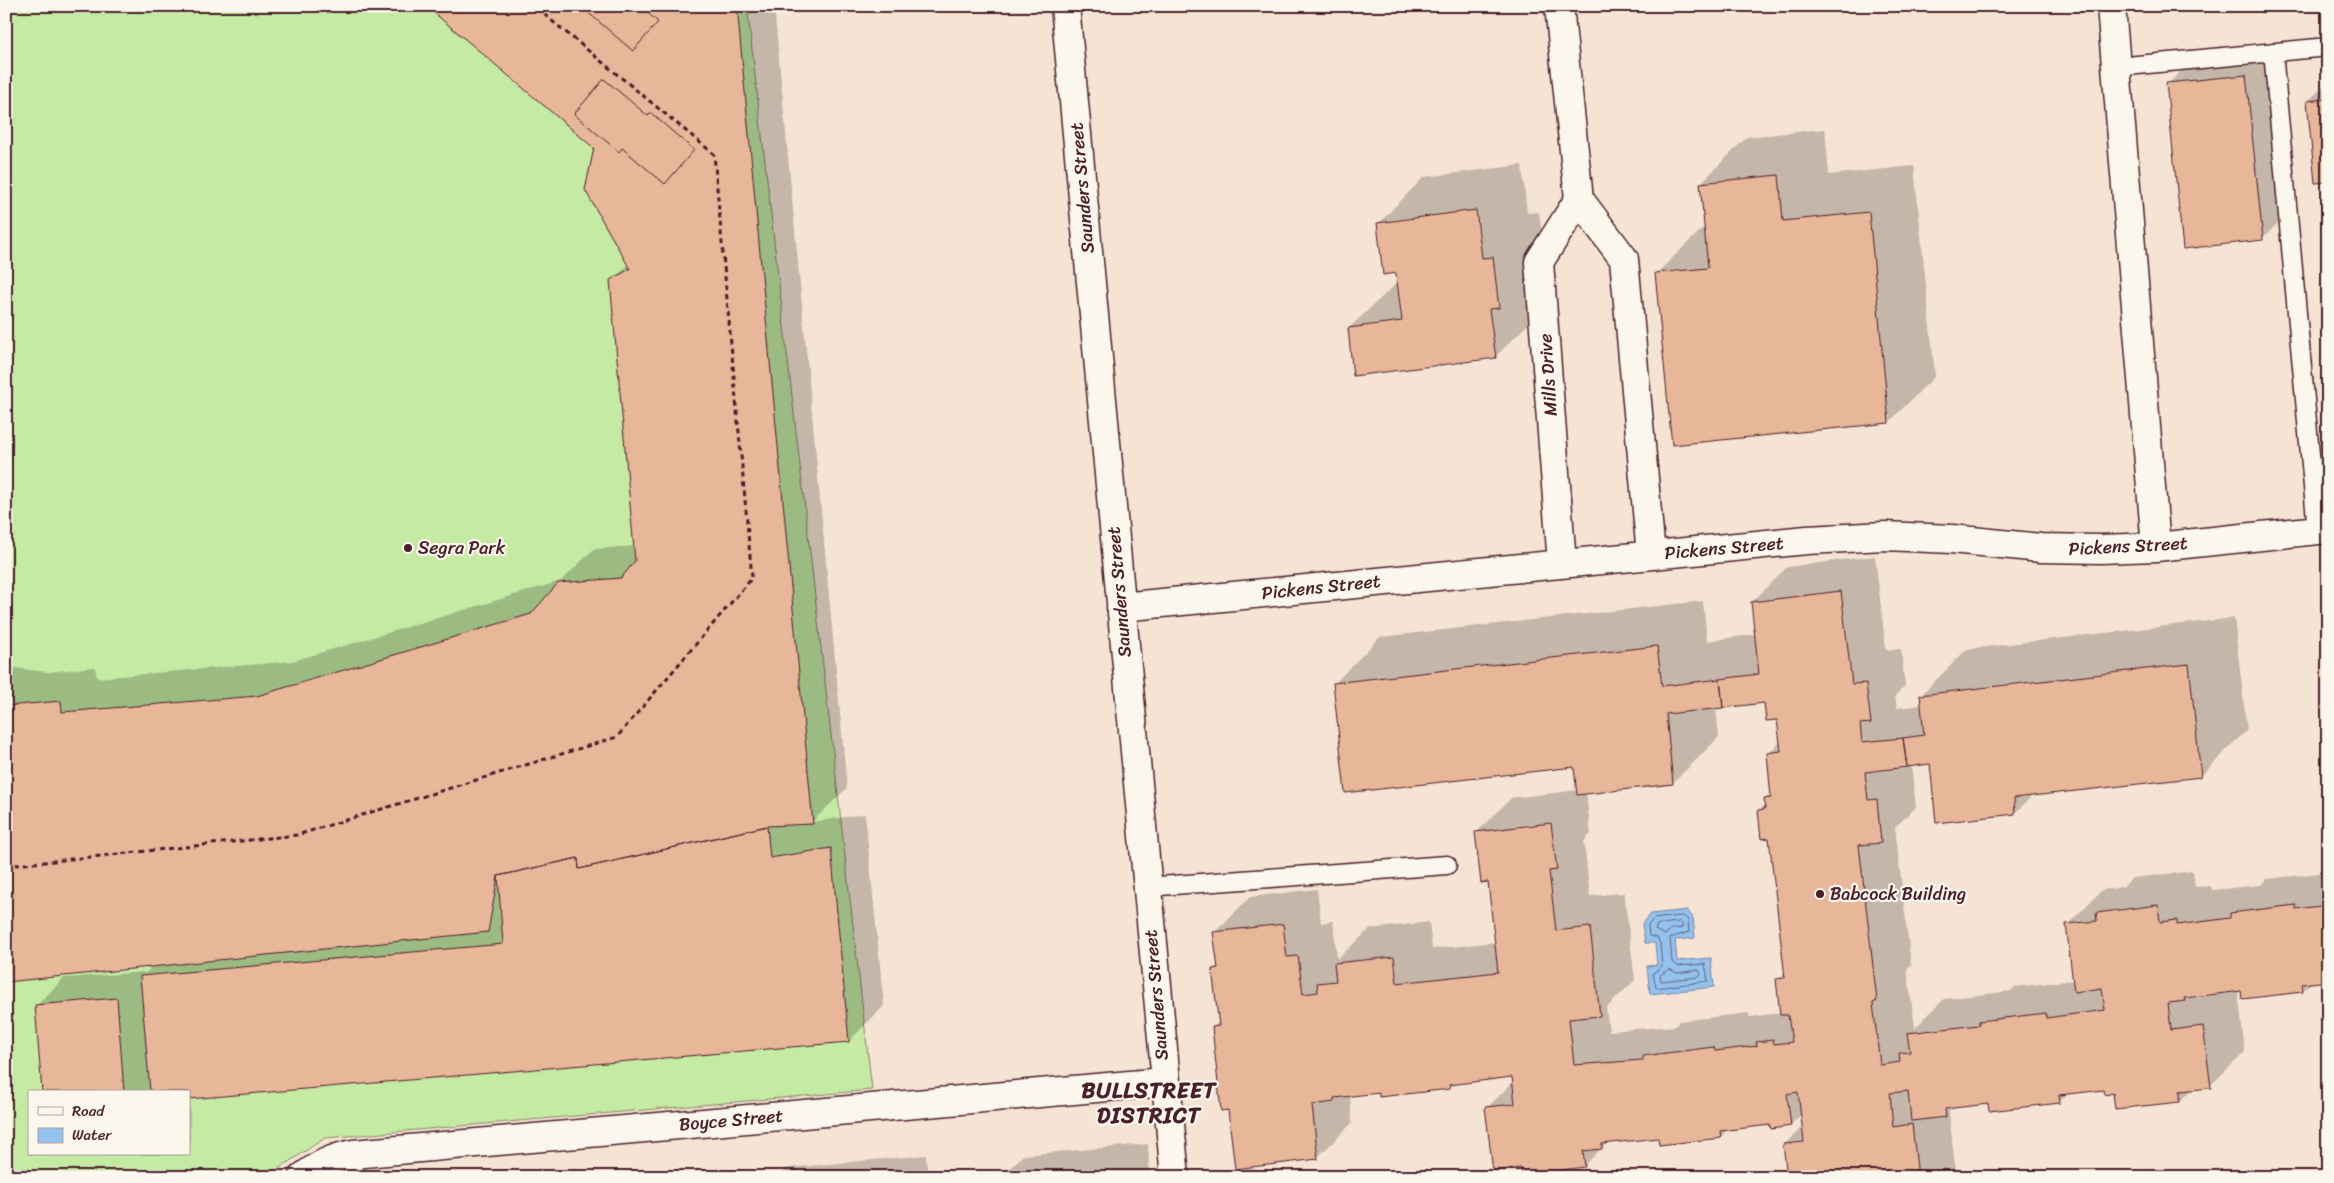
<svg xmlns="http://www.w3.org/2000/svg" width="2334" height="1183" font-family="Sriracha,sans-serif">
<rect width="100%" height="100%" fill="#f5e4d3"/>
<filter id="ink" filterUnits="userSpaceOnUse"><feTurbulence type="fractalNoise" baseFrequency=".02" numOctaves="2"/><feDisplacementMap in="SourceGraphic" scale="10" xChannelSelector="R" yChannelSelector="G"/><feConvolveMatrix kernelMatrix="1 2 1 2 8 2 1 2 1" color-interpolation-filters="sRGB"/></filter>
<g filter="url(#ink)">
<path fill="#c4eaa4" stroke="#878468" fill-rule="evenodd" d="M6,6H747L872,1090L325,1138L266,1177H6ZM29,1092H189V1154H29Z"/>
<path fill="#93c2ee" stroke="#7681a0" d="M1687,910L1693,918L1695,938L1675,940L1677,961L1711,958L1714,987L1650,994L1647,966L1657,965L1655,943H1645L1642,924L1651,914Z"/>
<path fill="#0003" fill-rule="evenodd" d="M428,6H774L847,788L812,822L865,814L884,1006L849,1041L189,1097V1092H43L36,1006L64,978L144,972V974L153,966L6,981V661L15,668L48,672L95,667L97,678L293,661L561,581L594,549L635,546L611,281L629,264L595,148Z
M2265,57L2281,220L2262,239L2168,84L2187,65Z
M2328,82V181L2308,101Z
M6,112L11,155L6,159Z
M1825,129L1829,175L1914,166L1935,376L1889,422L1656,274L1703,228H1706L1701,183L1747,137Z
M1522,165L1527,213L1539,212L1545,260L1541,311L1495,357L1349,328L1398,282L1397,272L1378,224L1424,177Z
M1875,556L1886,650L1901,649L1905,686L1895,696L1897,708L1922,705L1921,695L1967,649L2234,618L2247,730L2201,776L2033,795L2015,813L1931,763L1911,765L1916,807L1895,827L1911,965L1907,969L1915,1028L1944,999L2011,991L2015,987L2074,980L2067,925L2102,890L2123,887L2132,878L2193,871L2195,887L2211,886L2212,890L2261,885L2266,879L2328,872V980L2312,982L2303,991H2238L2245,1052L2210,1086L2192,1089L2180,1101L2114,1092L2106,1089L2068,1093L2059,1102L1989,1103L1954,1107L1949,1112L1956,1177H1788L1784,1145L1803,1126L1802,1114L1790,1125L1771,1123L1729,1128L1721,1137L1659,1136L1608,1142L1584,1166L1523,1167L1487,1108L1514,1081L1513,1076L1454,1083L1449,1088L1350,1095L1352,1123L1317,1158L1229,1109L1213,1027L1220,1021L1214,969L1218,965L1215,932L1250,897L1317,889L1321,923L1333,921L1337,959L1370,929L1429,922L1432,949L1496,942L1489,881L1476,833L1511,798L1578,790L1575,765L1334,684L1380,637L1703,601L1707,641L1756,634L1752,602L1787,567ZM1765,702L1778,719L1781,741L1768,754L1772,792L1765,799L1766,804L1760,810L1770,837L1786,971L1778,980L1781,1013L1749,1017V1013L1679,1021L1675,1026L1609,1031L1606,1008L1635,980L1624,893L1590,896L1584,841L1591,834L1586,793L1673,783L1719,737L1716,708Z
M1148,1144L1150,1177H1002L1023,1155Z
M926,1155L928,1177H778L787,1168Z
M593,1173V1177H552Z"/>
<g fill="none" stroke-linecap="round" stroke-linejoin="round">
<path stroke="#676079" stroke-width="1" d="M1683,916L1688,920L1689,932L1670,938L1672,962L1678,966L1705,964L1708,981L1656,988L1653,973L1662,966L1660,943L1657,938L1649,936L1648,925L1654,919Z
M1680,922L1682,924V928L1671,929L1665,935L1655,930L1657,925Z
M1669,969L1677,973L1699,970L1701,975L1699,977L1661,981L1660,976Z"/>
</g>
<path fill="#e8b699" stroke="#4a1f2b" d="M426,6H737L813,824L767,826L579,869L578,858L498,876L488,932L6,982V706L61,701L62,712L257,696L531,614L558,583L621,578L635,561L610,280L630,269L585,190L594,148Z
M587,6H640L658,22L633,51L584,9Z
M2246,75L2263,240L2183,249L2166,83Z
M604,79L648,116L651,113L694,150L665,184L622,148L619,152L574,114Z
M2328,99V182L2315,183L2307,101Z
M1779,175L1783,221L1869,212L1889,423L1672,445L1655,273L1708,268L1700,183Z
M1476,210L1482,258L1493,257L1499,308L1489,309L1496,358L1353,376L1348,328L1402,321L1396,273L1383,275L1377,223Z
M1841,591L1852,684L1866,683L1871,723L1860,724L1862,742L1903,738L1907,767L1865,772L1868,800L1877,799L1881,843L1859,845L1877,1001L1873,1003L1880,1065L1900,1062L1899,1053L1910,1052L1907,1033L1979,1025V1021L2046,1013V1018L2105,1010L2102,988L2074,992L2066,924L2097,921L2096,913L2158,905L2160,922L2177,920V925L2230,918V913L2296,905V909L2328,905V981L2302,984L2303,992L2242,999L2241,991L2185,998L2186,1001L2168,1003L2171,1030L2203,1026L2211,1088L2180,1091V1102L2115,1109L2113,1093L2105,1095L2104,1090L2059,1095L2060,1103L1989,1111L1988,1104L1945,1109L1946,1117L1911,1121L1908,1091L1890,1093L1893,1127L1912,1124L1918,1177H1787L1783,1144L1804,1142L1798,1092L1787,1094L1791,1126L1771,1129L1770,1125L1720,1131L1721,1138L1659,1145L1658,1138L1602,1144V1149L1583,1151L1585,1167L1522,1175L1521,1168L1493,1171L1485,1107L1515,1104L1512,1077L1449,1085L1450,1089L1379,1097V1093L1334,1098V1102L1312,1105L1318,1159L1235,1169L1228,1110L1221,1111L1212,1027L1219,1026L1212,969L1218,968L1213,932L1283,924L1287,957L1298,956L1303,994L1318,992L1317,983L1336,981L1334,963L1394,957L1397,983L1498,972L1488,882L1481,883L1475,832L1551,823L1557,870L1549,871L1556,931L1590,927L1600,1016L1569,1019L1574,1065L1643,1060V1056L1714,1047L1715,1051L1757,1046L1756,1042L1773,1040L1774,1044L1792,1042L1788,1015H1780L1776,979L1785,978L1769,838L1761,839L1758,810L1765,809L1764,799L1771,798L1767,753L1781,751L1777,720L1766,721L1764,703L1723,708L1720,679L1759,674L1751,602Z
M1657,646L1662,686L1720,679L1723,708L1666,714L1673,784L1577,795L1574,767L1345,793L1333,683Z
M2189,664L2201,777L2014,798L2015,814L1936,823L1930,764L1907,767L1903,738L1924,735L1920,695Z
M767,826L770,858L831,848L849,1042L189,1099V1092H150L140,976L503,944L498,876L578,858L579,869Z
M117,998L124,1092H42L35,1005Z"/>
<g fill="none" stroke-linecap="round" stroke-linejoin="round">
<defs>
<path id="lane" d="M2273,52L2317,530
M2116,67L2328,47
M1146,887L1447,865
M353,1154L354,1177"/>
<path id="street" d="M1065,6L1175,1177
M1559,6L1579,199L1624,259L1651,555
M2111,6L2156,547
M1562,564L1539,262L1579,199
M1121,607L1807,540L1885,536L1952,539L2041,548L2100,549L2156,547L2328,529
M303,1177C319,1165 332,1158 353,1154L1164,1082"/>
</defs>
<use href="#lane" stroke="#4a1f2b" stroke-width="21"/>
<use href="#street" stroke="#4a1f2b" stroke-width="31"/>
<path stroke="#4a1f2b" stroke-width="3" stroke-dasharray="5 4" stroke-linecap="butt" d="M6,866L297,835L617,737L752,578L714,154L534,6"/>
<use href="#lane" stroke="#fbf7ec" stroke-width="18"/>
<use href="#street" stroke="#fbf7ec" stroke-width="28"/>
</g>
</g>
<g fill="#4a1f2b" stroke="#fbf7ec" stroke-width="2">
<circle cx="408" cy="548" r="5"/>
<circle cx="1820" cy="894" r="5"/>
</g>
<g text-anchor="middle" dominant-baseline="central" stroke-width="4.5" stroke-linejoin="round" paint-order="stroke">
<g font-size="18" fill="#4a1f2b" stroke="#fbf7ec">
<text transform="translate(1082 188) rotate(-95)">Saunders Street</text>
<text transform="translate(1548 375) rotate(-94)">Mills Drive</text>
<text transform="translate(2128 546) rotate(-3)">Pickens Street</text>
<text transform="translate(1724 548) rotate(-5)">Pickens Street</text>
<text transform="translate(1321 587) rotate(-6)">Pickens Street</text>
<text transform="translate(1119 592) rotate(-95)">Saunders Street</text>
<text transform="translate(1156 995) rotate(-95)">Saunders Street</text>
<text transform="translate(731 1120) rotate(-5)">Boyce Street</text>
</g>
<g font-size="18" fill="#4a1f2b" stroke="#fbf7ec" text-anchor="start">
<text x="418" y="548">Segra Park</text>
<text x="1830" y="894">Babcock Building</text>
</g>
<g font-size="22" font-weight="bold" letter-spacing="1" fill="#4a1f2b" stroke="#fbf7ec">
<text x="1149" y="1090">BULLSTREET<tspan x="1149" dy="25">DISTRICT</tspan></text>
</g>
</g>
<rect width="2334" height="1183" fill="none" stroke="#fbf7ec" stroke-width="25"/>
<rect x="12" y="12" width="2309" height="1158" fill="none" stroke="#4a1f2b" stroke-width="2" filter="url(#ink)"/>
<rect x="28" y="1090" width="162" height="65" fill="#fbf7ec" stroke="#b4a19f"/>
<rect x="38" y="1107" width="25" height="8" fill="#fbf7ec" stroke="#b4a19f"/>
<text x="72" y="1116" font-size="15" fill="#4a1f2b">Road</text>
<rect x="38" y="1128" width="25" height="15" fill="#93c2ee" stroke="#b4a19f"/>
<text x="72" y="1140" font-size="15" fill="#4a1f2b">Water</text>
</svg>
